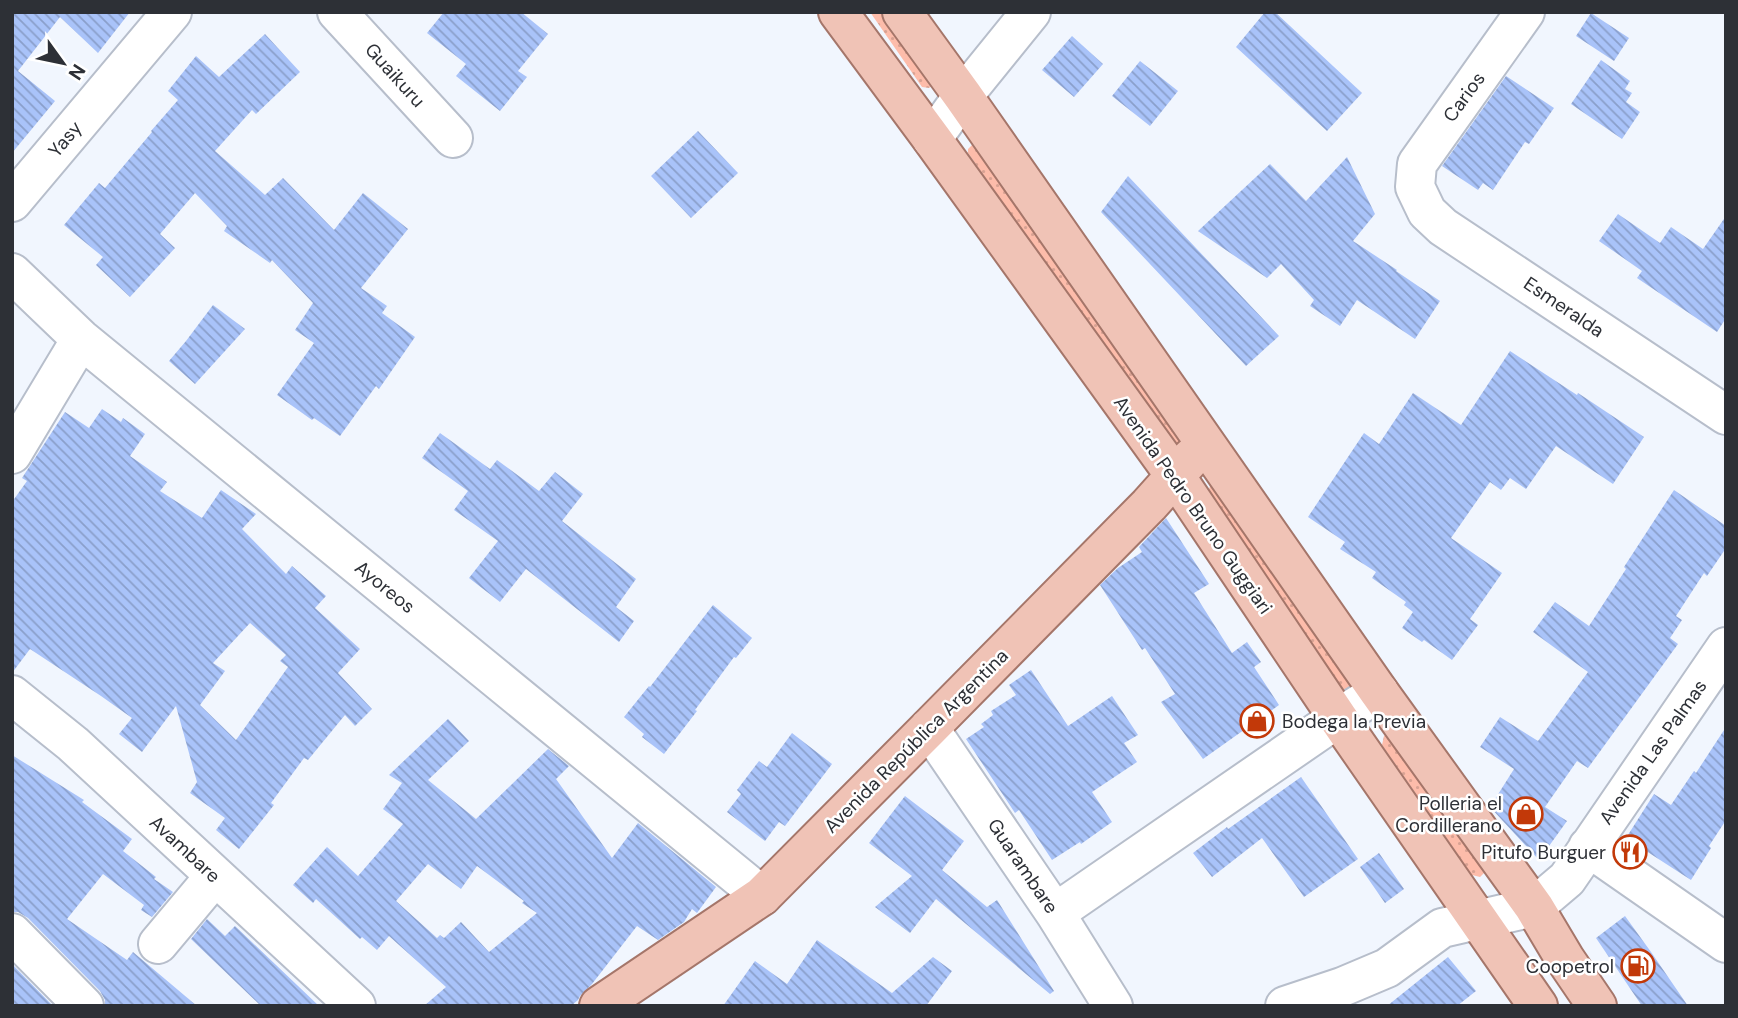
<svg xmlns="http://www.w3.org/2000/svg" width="1738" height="1018" font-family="'DM Sans',sans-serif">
<defs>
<pattern id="grass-dots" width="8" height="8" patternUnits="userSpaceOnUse" patternTransform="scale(1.75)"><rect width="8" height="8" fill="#fdbcaa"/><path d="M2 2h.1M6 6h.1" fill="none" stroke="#d9a293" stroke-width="1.8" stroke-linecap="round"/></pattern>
<pattern id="building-back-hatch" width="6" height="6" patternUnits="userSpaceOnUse" patternTransform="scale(1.75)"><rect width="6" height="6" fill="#a9c3f9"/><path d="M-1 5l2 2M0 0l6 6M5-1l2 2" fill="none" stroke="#8a9fca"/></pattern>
</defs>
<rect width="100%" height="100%" fill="#f1f6fe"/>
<path fill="url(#grass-dots)" d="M870,12H890L933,85L929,88L922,87Z
M975,142L1187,438L1174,448L968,153V149Z
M1213,484L1357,685L1346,692L1343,690L1207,496L1210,486Z
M1388,733L1487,870L1480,877L1472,875L1382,745L1384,736Z"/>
<path fill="url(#building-back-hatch)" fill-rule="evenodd" d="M12,12H130L98,53L60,17L18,71L55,101L12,153Z
M444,12H521L548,34L518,71L527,77L500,111L456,76L466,64L427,33Z
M1265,12H1275L1362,93L1327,131L1236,47Z
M1591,13L1629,38L1614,61L1576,36Z
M265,34L300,72L256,114L252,110L215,151L265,195L283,178L334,230L363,193L408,229L361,288L387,306L382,313L415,337L379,389L376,386L340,436L314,418L312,420L277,395L314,343L295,330L313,303L272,260L270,263L224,231L227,226L195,193L160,234L175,248L130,297L96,265L103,257L64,225L99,183L105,188L152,132L151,131L178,100L168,91L196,56L219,77Z
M1072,36L1103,64L1074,97L1042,70Z
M1601,60L1630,81L1625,89L1632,93L1626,102L1640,112L1622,139L1571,104Z
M1140,61L1178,91L1150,126L1112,96Z
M1506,76L1554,108L1529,144L1525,142L1493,190L1483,183L1478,190L1442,166Z
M698,131L738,173L691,218L651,176Z
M1347,157L1375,214L1353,241L1397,270L1396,271L1440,301L1415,339L1357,300L1340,326L1310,306L1314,300L1281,264L1267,278L1198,231L1270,164L1306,201Z
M1128,176L1279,336L1246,366L1101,212Z
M1618,214L1660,243L1671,227L1703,249L1726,216V318L1717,332L1637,278L1642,271L1599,241Z
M213,305L245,329L195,384L169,361L186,341Z
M1510,351L1577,395L1578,393L1644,437L1613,484L1556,446L1526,489L1510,478L1501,490L1490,482L1451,538L1502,573L1470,619L1478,625L1452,660L1424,640L1422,642L1402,628L1413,612L1404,605L1406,602L1372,578L1376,572L1340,549L1345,542L1308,517L1364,433L1379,444L1413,393L1461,425Z
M102,409L121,422L123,418L145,434L130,456L167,482L160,491L202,518L221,490L256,514L242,529L286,574L292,566L326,596L315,608L360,649L338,673L372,709L355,726L345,715L308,760L304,758L271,803L274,805L239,849L216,830L225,818L190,793L197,782L176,706L142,752L119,734L132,718L101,696L30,649L12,673V502L27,481L22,478L65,412L89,428ZM250,623L286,655L280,661L288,667L236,740L200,705L225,671L213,663Z
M440,433L490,469L497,460L539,491L555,472L583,494L562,521L636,579L616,607L634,621L619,642L526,569L500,602L469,578L498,541L454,510L468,491L422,458Z
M1674,490L1726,526V548L1707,576L1704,573L1676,616L1682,620L1670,638L1678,644L1588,768L1577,761L1545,807L1567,821L1539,860L1490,807L1514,769L1480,747L1500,717L1538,741L1588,672L1533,632L1555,602L1589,626L1626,569L1624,567Z
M1166,518L1209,584L1194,593L1232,653L1247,642L1261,662L1254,667L1279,705L1203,759L1161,702L1175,694L1145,648L1142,650L1100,585L1118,568L1142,552L1139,547Z
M713,605L752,638L736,658L734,657L695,710L697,711L664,754L642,737L644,734L624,717L649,686L650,687Z
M1031,670L1068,726L1112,696L1138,735L1124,743L1137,762L1092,792L1112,822L1081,844L1080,842L1052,860L1019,810L1015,813L966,739L984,727L981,724L993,715L991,711L1016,695L1009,685Z
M448,719L469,741L428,780L476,819L548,749L569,766L556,779L612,858L638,823L716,887L697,913L692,909L684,922L658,940L637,926L592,984L580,996L578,1000L571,1006H424L446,987L389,936L377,950L362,937L360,939L316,899L313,903L293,885L327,847L358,876L403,824L383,809L402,783L389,775ZM428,864L461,889L477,866L524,901L522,903L537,913L489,952L461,922L444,938L440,935L437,938L396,901Z
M1726,727V820L1709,846L1711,848L1691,880L1626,838L1654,794L1671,805L1694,771L1696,773Z
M792,733L832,764L785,826L779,822L765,841L727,812L741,794L737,790L759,761L767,767Z
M12,755L84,800L82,802L132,839L123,851L156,877L154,879L173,892L152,917L141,910L144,905L103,874L67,919L127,960L133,952L197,1006H105V1000L100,991L28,918L18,912H12Z
M1301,777L1358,859L1304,897L1262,838L1212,877L1193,853L1227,827L1228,829Z
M905,796L964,841L942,870L987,907L997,900L1054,991L1050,994L936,899L910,933L875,907L912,876L869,843Z
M1379,853L1404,889L1385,903L1360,867Z
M1625,916L1651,952L1688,1006H1642L1596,938Z
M207,919L225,936L235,926L319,1006H261L191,939Z
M817,940L892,993L933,957L952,971L926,1006H723L755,961L787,984Z
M1448,957L1476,991L1457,1006H1387Z
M12,965H13L53,1006H12Z"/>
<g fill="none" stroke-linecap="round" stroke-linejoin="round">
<defs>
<path id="minor" d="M337,12L453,138
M1525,12L1417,164L1415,187L1427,212L1443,227L1726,415
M932,139L963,96L1031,12
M12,202L172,12
M12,273L81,339L762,896
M12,454L81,339
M12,695L73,744L356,1006
M929,728L1055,913L1113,1006
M1588,847L1726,943
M1055,913L1338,718L1379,692
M12,933L84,1006
M158,944L215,876
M1285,1006L1342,987L1387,968L1442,928L1534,907L1567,879L1726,647"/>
<path id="major" d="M838,12L932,139L1176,477L1338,718L1538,1006
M902,12L963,96L1379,692L1534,907L1565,959L1597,1006
M599,1006L762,896L929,728L1149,505L1192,457"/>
</defs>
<use href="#minor" stroke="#b7becb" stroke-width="42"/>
<use href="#major" stroke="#a5766a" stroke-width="42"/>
<use href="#minor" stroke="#fff" stroke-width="38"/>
<use href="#major" stroke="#f0c3b6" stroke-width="38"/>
</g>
<defs>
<symbol id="shop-ring" viewBox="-11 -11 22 22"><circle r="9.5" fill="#fff" stroke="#c23909" stroke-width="1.5"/><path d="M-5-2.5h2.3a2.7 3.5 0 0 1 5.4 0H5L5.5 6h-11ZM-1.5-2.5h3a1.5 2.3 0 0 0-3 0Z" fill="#c23909"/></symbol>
<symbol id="restaurant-ring" viewBox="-11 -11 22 22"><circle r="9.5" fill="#fff" stroke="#c23909" stroke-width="1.5"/><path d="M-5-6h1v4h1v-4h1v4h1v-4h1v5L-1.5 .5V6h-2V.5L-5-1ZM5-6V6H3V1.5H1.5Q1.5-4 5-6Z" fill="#c23909"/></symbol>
<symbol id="fuel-ring" viewBox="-11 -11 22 22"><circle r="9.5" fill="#fff" stroke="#c23909" stroke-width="1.5"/><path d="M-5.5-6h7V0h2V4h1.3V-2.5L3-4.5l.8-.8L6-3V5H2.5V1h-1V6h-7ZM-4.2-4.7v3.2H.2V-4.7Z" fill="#c23909"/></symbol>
</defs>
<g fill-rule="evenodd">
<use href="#shop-ring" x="1238" y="702" width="38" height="38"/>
<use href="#shop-ring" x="1507" y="795" width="38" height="38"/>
<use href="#restaurant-ring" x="1611" y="833" width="38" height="38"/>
<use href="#fuel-ring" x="1619" y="947" width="38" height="38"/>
</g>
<g text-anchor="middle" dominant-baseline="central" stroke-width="5" stroke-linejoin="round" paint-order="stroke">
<g font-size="19" fill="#2d3036" stroke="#fff">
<text transform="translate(395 75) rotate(48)">Guaikuru</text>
<text transform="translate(1464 97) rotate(-54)">Carios</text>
<text transform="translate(65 139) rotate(-50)">Yasy</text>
<text transform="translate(1564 307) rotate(34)">Esmeralda</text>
<text transform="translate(1193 505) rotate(55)">Avenida Pedro Bruno Guggiari</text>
<text transform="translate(385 587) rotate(39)">Ayoreos</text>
<text transform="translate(916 741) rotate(-45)">Avenida República Argentina</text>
<text transform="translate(1653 752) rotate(-55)">Avenida Las Palmas</text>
<text transform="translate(185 849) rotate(43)">Avambare</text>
<text transform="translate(1023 866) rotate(56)">Guarambare</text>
</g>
<g font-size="19" fill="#2d3036" stroke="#fff" text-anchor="end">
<text x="1282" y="721" text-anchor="start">Bodega la Previa</text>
<text x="1502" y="803">Polleria el<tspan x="1502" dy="22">Cordillerano</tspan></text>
<text x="1606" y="852">Pitufo Burguer</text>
<text x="1614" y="966">Coopetrol</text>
</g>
</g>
<rect width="1738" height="1018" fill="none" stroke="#2d3036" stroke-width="28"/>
<g transform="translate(63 63) rotate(123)" stroke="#ffffff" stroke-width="5" paint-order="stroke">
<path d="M0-5L12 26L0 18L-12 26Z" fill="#2d3036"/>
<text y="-10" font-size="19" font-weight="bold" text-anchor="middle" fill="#2d3036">N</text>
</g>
</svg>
